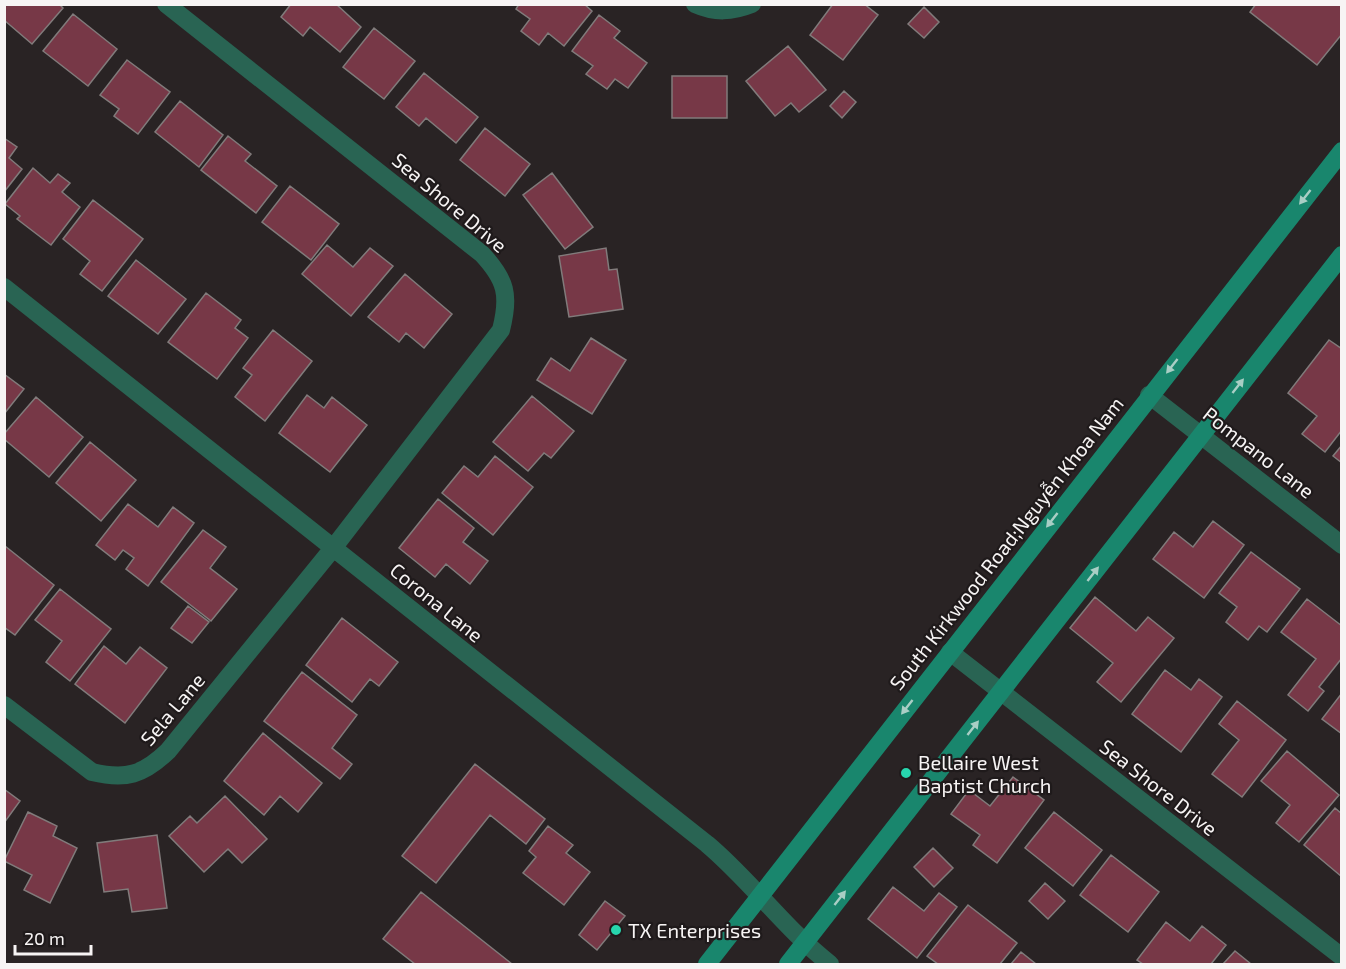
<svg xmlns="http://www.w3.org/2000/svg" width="1346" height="969" font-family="'Exo 2',sans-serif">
<rect width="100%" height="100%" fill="#292324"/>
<path fill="#773847" stroke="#817b7b" stroke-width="1.5" d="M4,4H59L63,8L32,44L4,20Z
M291,4H336L361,27L340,52L310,27L303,36L281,17Z
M519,4H584L592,11L564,46L548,33L539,45L521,31L530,19L516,9Z
M833,4H864L878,15L843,60L810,35Z
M1256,4H1342V34L1317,65L1250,12Z
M924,7L939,22L924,38L908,24Z
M73,14L117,49L88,86L43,51Z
M599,15L620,31L614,38L647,63L628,88L615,79L607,89L586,74L593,66L572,51Z
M374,28L415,61L384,99L343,67Z
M788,46L826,90L799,112L791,103L775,116L746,81Z
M127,60L170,92L138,134L114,116L119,109L100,95Z
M424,73L478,117L456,143L426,118L419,126L396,107Z
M672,76H727V118H672Z
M844,91L856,102L842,118L830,106Z
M180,101L223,135L199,167L155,132Z
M485,128L530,164L505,196L460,160Z
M228,136L251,154L245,161L277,186L256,213L201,170Z
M4,138L17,147L9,158L22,169L4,192Z
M33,168L50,183L58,174L70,183L62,192L80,207L51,245L17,219L20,216L5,204Z
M552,173L593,227L565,249L523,195Z
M290,186L339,224L311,260L262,222Z
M93,200L143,239L102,291L80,274L90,261L63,239Z
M327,245L353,267L370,248L393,266L351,316L302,274Z
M606,248L609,270L617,269L623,309L569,317L559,256Z
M136,260L186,299L158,334L108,296Z
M405,274L452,314L424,348L406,333L399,342L368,317Z
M206,293L241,320L235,328L248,338L217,379L168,342Z
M273,330L312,361L265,421L235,397L252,375L243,368Z
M591,338L626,360L592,414L537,380L551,358L570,371Z
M1329,340L1342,349V430L1325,452L1302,434L1317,416L1288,393Z
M4,374L24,389L4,414Z
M307,395L324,408L332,397L367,425L330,472L279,433Z
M532,396L574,431L551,458L544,453L528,471L493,442Z
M36,397L83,437L49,477L4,439V434Z
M90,442L136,480L101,521L56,483Z
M1342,445V463L1333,456Z
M495,456L533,487L493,535L442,493L464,466L478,477Z
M438,499L474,528L463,542L488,561L470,584L446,564L435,577L399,548Z
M128,504L158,527L173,507L194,523L148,586L126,569L134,558L123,550L115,560L96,545Z
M1213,521L1244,545L1204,598L1153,559L1174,532L1193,547Z
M203,530L226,547L210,568L237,589L211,621L161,582Z
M5,546L54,585L15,635L4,627Z
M1251,552L1300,589L1267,632L1259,626L1248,640L1226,622L1237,607L1219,593Z
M60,589L111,629L70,681L46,662L62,641L35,620Z
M1095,597L1136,631L1148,617L1174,638L1121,702L1097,682L1113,663L1070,628Z
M1307,599L1342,626V658L1319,687L1324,691L1308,711L1288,695L1316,659L1281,632Z
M188,606L209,622L192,643L171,628Z
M342,618L398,662L379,686L370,679L352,702L306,665Z
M104,646L126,664L140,647L167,668L125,723L75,684Z
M1165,670L1191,690L1199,679L1222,697L1181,752L1132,714Z
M302,672L357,715L332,748L352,764L340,779L264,721Z
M1342,693V734L1322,719Z
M1237,701L1286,740L1242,797L1212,774L1239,740L1219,724Z
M263,733L322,783L298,812L280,796L264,815L224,781Z
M1287,751L1339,795L1299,842L1276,823L1290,805L1261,781Z
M475,764L545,819L526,844L490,815L436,883L402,856Z
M1013,777L1044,800L997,863L973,845L980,835L951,814L969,790L990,806Z
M4,789L20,801L4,823Z
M225,796L267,839L242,863L228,849L204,872L169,836L190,816L197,823Z
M1335,808L1342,814V877L1304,845Z
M28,812L57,826L53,836L77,848L50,903L24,890L32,875L4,861Z
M1054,812L1102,850L1073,886L1025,848Z
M548,826L573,845L566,853L590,872L564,905L523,873L536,857L529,851Z
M157,835L167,908L132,912L128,889L104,892L97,843Z
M933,848L953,868L934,887L914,867Z
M1111,855L1159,892L1128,932L1080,895Z
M1045,883L1065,901L1048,919L1029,901Z
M893,887L924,911L939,893L957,907L917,958L868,919Z
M421,892L512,964H415L383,939Z
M605,901L625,916L597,950L579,935Z
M968,905L1017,943L1000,964H938L927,956Z
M1166,922L1190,941L1202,926L1226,945L1211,964H1143L1137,960Z
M1235,951L1251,964H1223Z
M1021,952L1036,964H1011Z"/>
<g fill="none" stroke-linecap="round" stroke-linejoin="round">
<path stroke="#296453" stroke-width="18" d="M695,4C715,13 732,12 752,4
M4,287L707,844C751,881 785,929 830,964
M1149,395L1342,545
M950,652L1342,957
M4,705L92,772C126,780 143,775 168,751L334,547L501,330C510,295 506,280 482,254L166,4"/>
<path stroke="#19866d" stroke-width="18" d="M707,964L1342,151
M788,964L1342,255"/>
</g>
<defs><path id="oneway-solid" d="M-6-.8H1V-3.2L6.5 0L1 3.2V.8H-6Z" transform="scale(1.5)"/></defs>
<g fill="#a9cec5">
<use href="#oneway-solid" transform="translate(1305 197) rotate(128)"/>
<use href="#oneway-solid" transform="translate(1172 366) rotate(128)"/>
<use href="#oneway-solid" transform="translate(1238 386) rotate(-52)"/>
<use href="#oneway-solid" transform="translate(1052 520) rotate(128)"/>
<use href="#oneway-solid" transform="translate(1093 574) rotate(-52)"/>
<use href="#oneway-solid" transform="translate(907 707) rotate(128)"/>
<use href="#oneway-solid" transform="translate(973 728) rotate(-52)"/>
<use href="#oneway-solid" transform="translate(840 898) rotate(-52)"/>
</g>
<g fill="#27d5ad" stroke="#1f1a1b" stroke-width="2">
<circle cx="906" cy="773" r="6"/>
<circle cx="616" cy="930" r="6"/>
</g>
<g text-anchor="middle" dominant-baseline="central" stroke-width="4.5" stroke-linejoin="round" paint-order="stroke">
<g font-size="20" fill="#f7f4f4" stroke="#1f1a1b">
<text transform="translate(450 202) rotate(40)">Sea Shore Drive</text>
<text transform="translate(1259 452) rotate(38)">Pompano Lane</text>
<text transform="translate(1006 543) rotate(-52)">South Kirkwood Road;Nguyễn Khoa Nam</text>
<text transform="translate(437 602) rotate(39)">Corona Lane</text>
<text transform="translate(172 709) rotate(-50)">Sela Lane</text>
<text transform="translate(1159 787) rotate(38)">Sea Shore Drive</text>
</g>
<g font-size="20" fill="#f7f4f4" stroke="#1f1a1b" text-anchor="start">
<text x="918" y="762">Bellaire West<tspan x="918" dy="23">Baptist Church</tspan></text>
<text x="628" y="930">TX Enterprises</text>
</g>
</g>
<rect width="1346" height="969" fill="none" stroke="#f7f4f4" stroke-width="12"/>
<path d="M15 945v9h76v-9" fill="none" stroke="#f7f4f4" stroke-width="3"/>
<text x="24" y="945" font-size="18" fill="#f7f4f4" stroke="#1f1a1b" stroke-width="4.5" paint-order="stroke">20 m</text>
</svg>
